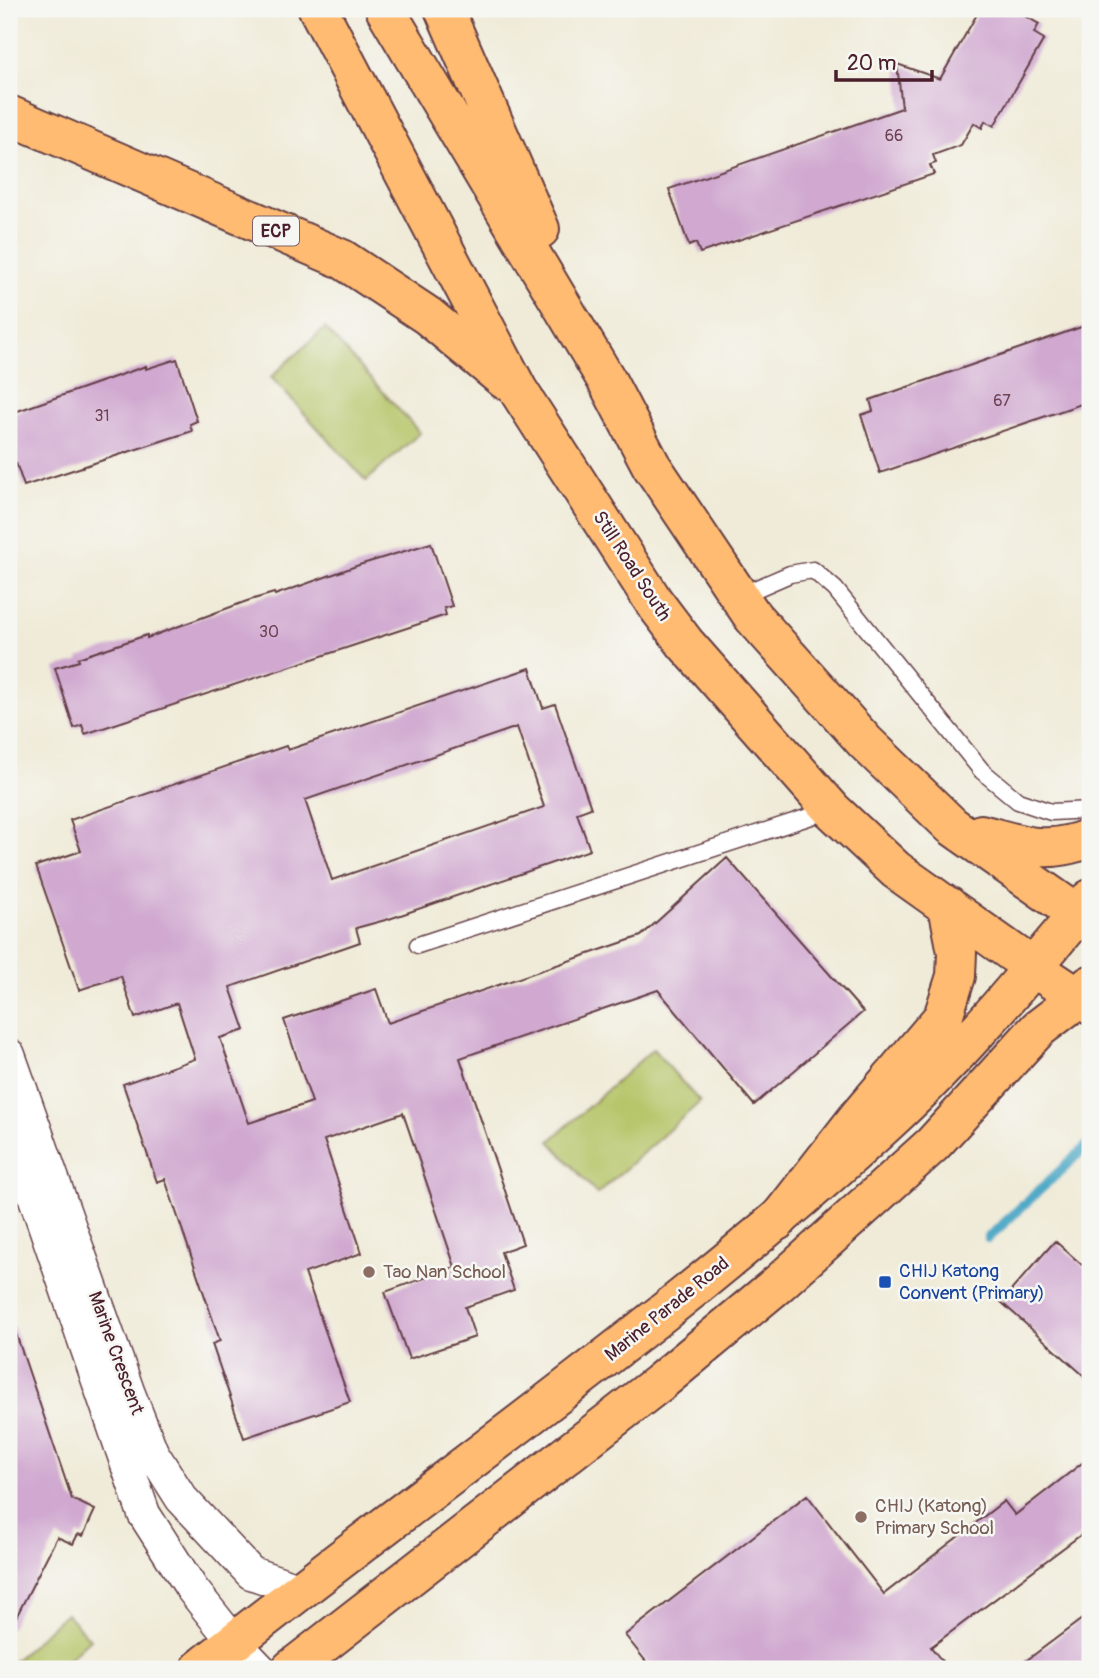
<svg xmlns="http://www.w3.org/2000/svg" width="1099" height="1678" font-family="Pangolin,sans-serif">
<rect width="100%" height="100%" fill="#f6f6f2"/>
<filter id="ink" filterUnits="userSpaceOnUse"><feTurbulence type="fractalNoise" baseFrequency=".0143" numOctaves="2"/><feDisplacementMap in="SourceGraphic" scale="14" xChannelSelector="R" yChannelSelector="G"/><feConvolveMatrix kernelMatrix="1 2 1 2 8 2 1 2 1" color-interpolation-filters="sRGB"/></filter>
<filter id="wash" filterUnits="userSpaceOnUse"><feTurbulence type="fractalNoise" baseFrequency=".00686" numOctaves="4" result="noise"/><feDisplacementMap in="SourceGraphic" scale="28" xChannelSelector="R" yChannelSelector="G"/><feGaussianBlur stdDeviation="1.57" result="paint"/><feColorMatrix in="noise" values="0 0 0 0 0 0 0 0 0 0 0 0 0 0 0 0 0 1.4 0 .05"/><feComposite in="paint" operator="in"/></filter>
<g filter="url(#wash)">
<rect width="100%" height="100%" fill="#f0ebd8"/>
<path fill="#b5c568" stroke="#80724a" stroke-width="2" d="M325,328L420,433L366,481L271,377Z
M653,1049L700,1102L597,1194L550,1141Z
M66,1613L90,1639L57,1669H20L13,1662Z"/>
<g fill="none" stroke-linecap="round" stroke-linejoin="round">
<path stroke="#46a6c5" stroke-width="10" d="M988,1238L1090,1143"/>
</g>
<g id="blocks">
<path fill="#d0a8d0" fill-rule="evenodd" d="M980,9H1012L1039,24L1034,33L1044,39L994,126L985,121L982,128L974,123L961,145L933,155L936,163L930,165L934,174L700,253L696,243L689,246L669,189L902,108L897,64L940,79Z
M1090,324V401L880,473L861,415L873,411L870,400Z
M177,359L197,421L190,424L192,431L24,486L16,463L9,465V414L146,366V369Z
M431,543L452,606L444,608L446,615L85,734L82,725L74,728L55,668L79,661L78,658L147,635V638L247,601L274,593L275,595L359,565Z
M530,668L543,708L555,704L591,808L577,813L590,850L389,919L356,928L360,942L230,987L245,1030L220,1038L249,1123L312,1102L284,1020L376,989L388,1023L641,936L727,858L863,1012L754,1105L658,990L460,1058L523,1244L501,1252L514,1290L465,1307L475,1337L409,1359L385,1292L455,1267L403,1113L324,1140L362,1253L305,1273L350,1402L244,1438L212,1344L220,1341L165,1179L157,1182L123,1084L195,1059L177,1003L135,1018L121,976L79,990L36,866L81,851L70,820L286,746L288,750ZM517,727L544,807L332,880L305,800Z
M1055,1241L1090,1272V1381L1001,1302Z
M13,1325L72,1499L95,1510L83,1536L78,1534L73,1544L57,1537L9,1631V1326Z
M1090,1457V1528L931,1647L948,1669H652L625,1635L807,1495L884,1594L1004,1501L1015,1515Z
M1090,1613V1669H1015Z"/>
</g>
</g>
<g filter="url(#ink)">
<use href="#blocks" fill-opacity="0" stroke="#633e45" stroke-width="2"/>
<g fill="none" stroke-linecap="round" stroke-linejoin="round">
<defs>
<path id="lane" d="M739,596L790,574L813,570L835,589L982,771L1018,801L1051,812L1090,810
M418,945L830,810"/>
<path id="street" d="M9,1055L129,1394L152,1452L181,1498L251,1573L301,1590
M9,1123L144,1514L192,1589L234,1642L260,1669"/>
<path id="primary" d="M200,1669C430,1485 675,1319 891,1119C964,1052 1027,975 1090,899
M291,1669L659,1383L778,1284L933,1144L1038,1029L1080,997L1090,985"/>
<path id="highway" d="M318,9L518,390L654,602L685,643L832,810L896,870L1034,968L1090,1005
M385,9L607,381L651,465L753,617L865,742L952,826L1090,923
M444,9L540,229
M9,115L342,259L428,316L505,380
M981,834C1025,846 1046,855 1090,838
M777,1221L859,1116L943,1017L956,976L957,952L948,906"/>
</defs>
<use href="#lane" stroke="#633e45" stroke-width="19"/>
<use href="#street" stroke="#633e45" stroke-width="35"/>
<use href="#primary" stroke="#633e45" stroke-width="42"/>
<use href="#highway" stroke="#633e45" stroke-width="42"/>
<use href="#lane" stroke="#fff" stroke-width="16"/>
<use href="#street" stroke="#fff" stroke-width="32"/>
<use href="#primary" stroke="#ffbb71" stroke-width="38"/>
<use href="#highway" stroke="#ffbb71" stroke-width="38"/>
</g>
</g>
<g fill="#8d6e63" stroke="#f6f6f2" stroke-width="2.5">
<circle cx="369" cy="1272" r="7"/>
<circle cx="861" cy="1517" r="7"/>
</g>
<rect fill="#1a4fb4" stroke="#f6f6f2" stroke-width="2.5" x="878" y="1275" width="14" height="14" rx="3.5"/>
<g text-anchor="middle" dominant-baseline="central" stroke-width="5" stroke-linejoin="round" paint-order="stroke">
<g font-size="16" fill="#6c4154">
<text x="894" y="136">66</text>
<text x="1002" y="401">67</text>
<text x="102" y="416">31</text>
<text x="269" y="632">30</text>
</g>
<rect fill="#f6f6f2" stroke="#7e6067" stroke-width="2" x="253" y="216.5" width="46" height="29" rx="5"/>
<g font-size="18" font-weight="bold" fill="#4a1f2b">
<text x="276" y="231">ECP</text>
</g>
<g font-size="19" fill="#4a1f2b" stroke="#f6f6f2">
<text transform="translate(632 566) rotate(57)">Still Road South</text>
<text transform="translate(667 1309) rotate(-39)">Marine Parade Road</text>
<text transform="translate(116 1353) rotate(70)">Marine Crescent</text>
</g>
<g font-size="19" fill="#164399" stroke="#f6f6f2" text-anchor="start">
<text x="899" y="1271">CHIJ Katong<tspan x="899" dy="22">Convent (Primary)</tspan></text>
</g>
<g font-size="19" fill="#785e54" stroke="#f6f6f2" text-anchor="start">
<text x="383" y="1272">Tao Nan School</text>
<text x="875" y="1506">CHIJ (Katong)<tspan x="875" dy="22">Primary School</tspan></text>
</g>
</g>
<rect width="1099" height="1678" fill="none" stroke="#f6f6f2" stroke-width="35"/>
<path d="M836 70v10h96v-10" fill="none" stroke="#4a1f2b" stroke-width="3.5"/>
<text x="847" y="70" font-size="21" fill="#4a1f2b" stroke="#f6f6f2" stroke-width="5" paint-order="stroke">20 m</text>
</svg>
